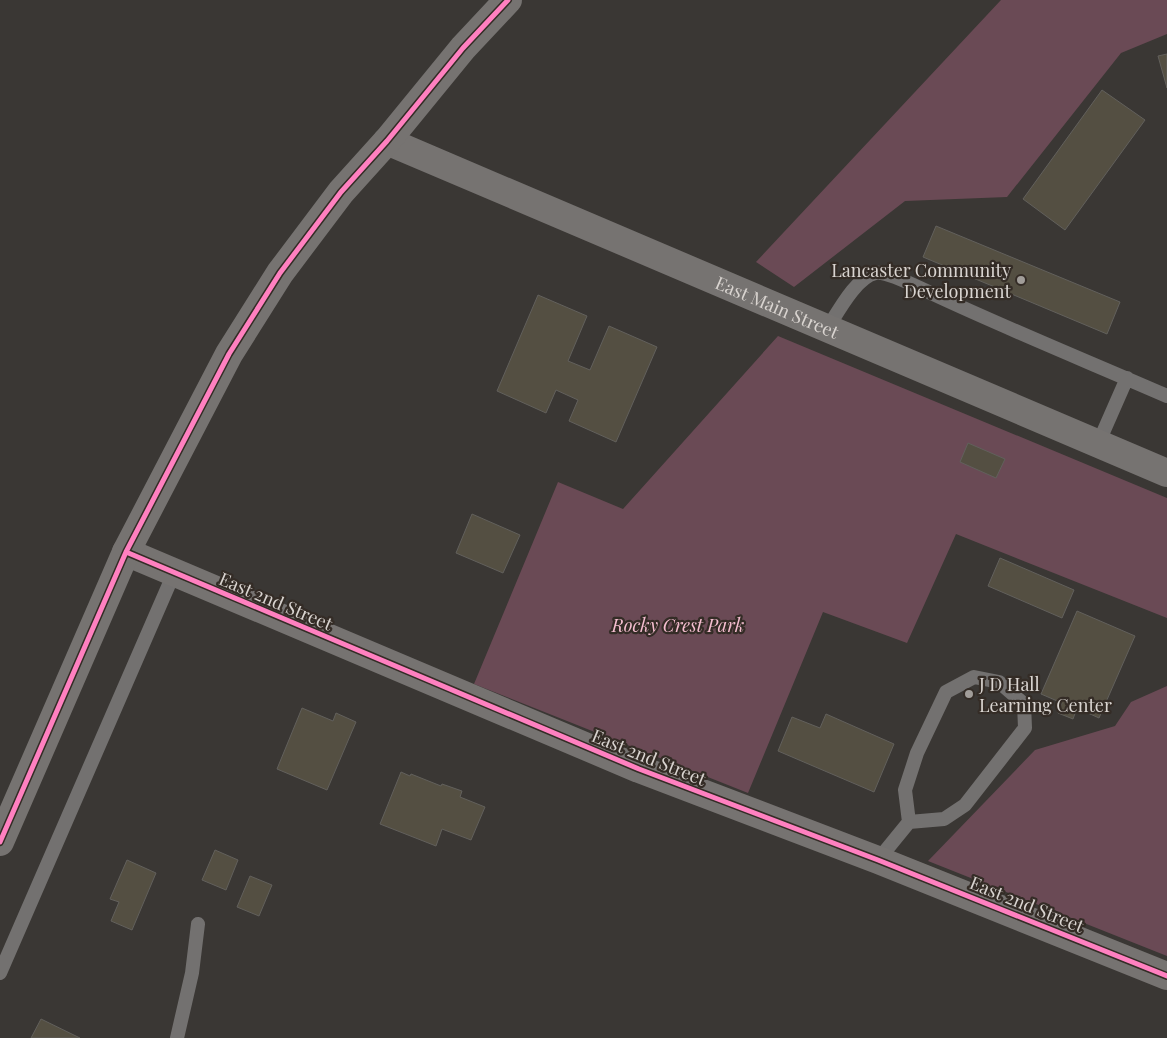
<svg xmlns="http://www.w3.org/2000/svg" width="1167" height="1038" font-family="'Playfair Display',serif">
<rect width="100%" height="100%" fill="#3a3734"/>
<path fill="#6a4a55" d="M1001,0H1167V34L1121,53L1007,197L905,201L794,287L756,262Z
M778,336L1167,498V618L956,534L907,643L823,612L748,793L474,684L558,482L623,509Z
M1167,686V956L928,861L1035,750L1115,726L1131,702Z"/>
<path fill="#544f42" stroke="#62605c" d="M1167,54V88L1158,56Z
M1102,90L1145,120L1065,230L1023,199Z
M936,226L1120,302L1107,334L923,257Z
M538,295L587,316L568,361L590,370L609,326L657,347L616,442L569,421L578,400L556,390L546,413L497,391Z
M968,443L1005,459L996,478L960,462Z
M472,514L520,535L503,573L456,553Z
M1000,558L1074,590L1062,618L988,586Z
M1077,611L1135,636L1099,718L1077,708L1073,719L1058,713L1062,703L1041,694Z
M302,708L333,721L336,713L356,722L327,790L277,769Z
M826,714L894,744L874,792L778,751L792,717L820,728Z
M401,772L410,776L411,774L441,786L442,784L462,791L460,797L485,807L471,840L442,829L436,846L380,824Z
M215,850L238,860L226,890L202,880Z
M127,860L156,873L132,930L111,921L119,902L110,899Z
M250,876L272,885L259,916L237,907Z
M41,1019L80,1038H31Z"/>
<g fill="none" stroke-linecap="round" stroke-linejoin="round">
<path stroke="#737170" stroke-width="14" d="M827,329C838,312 856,277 876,273C888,271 921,289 933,294C1010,330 1089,362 1167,396
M1098,444L1127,378
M878,860L909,822L944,819L965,805L1025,728L1024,704L999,682L974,677L946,692L917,753L905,790L909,822
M0,973L174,573
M177,1038L192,973L198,924"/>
<g stroke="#767371" stroke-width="28">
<path id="s1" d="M387,141L1167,473"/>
<path d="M126,552L639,769L878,860L1167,976"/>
<path d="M0,842L126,552L229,354L280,273L341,192L387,141L463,48L508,0"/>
</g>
<defs>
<path id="cycleway" d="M126,552L639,769L878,860L1167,976
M0,842L126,552L229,354L280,273L341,192L387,141L463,48L508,0"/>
</defs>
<use href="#cycleway" stroke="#342c26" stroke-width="8"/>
<use href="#cycleway" stroke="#ff80c0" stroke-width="5"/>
</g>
<g fill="#a19d99" stroke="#342c26" stroke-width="2">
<circle cx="1021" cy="280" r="5"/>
<circle cx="969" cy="694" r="5"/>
</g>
<g text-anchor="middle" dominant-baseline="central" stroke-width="4.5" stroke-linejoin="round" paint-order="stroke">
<g font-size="18" fill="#d9d4d0" stroke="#342c26" text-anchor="end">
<text x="1011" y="270">Lancaster Community<tspan x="1011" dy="21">Development</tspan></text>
<text x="979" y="684" text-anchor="start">J D Hall<tspan x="979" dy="21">Learning Center</tspan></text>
</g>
<g font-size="18" fill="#d9d4d0" stroke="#342c26">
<text stroke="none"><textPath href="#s1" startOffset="424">East Main Street</textPath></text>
<text transform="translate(276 601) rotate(23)">East 2nd Street</text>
<text transform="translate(649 757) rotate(22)">East 2nd Street</text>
<text transform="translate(1027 904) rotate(22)">East 2nd Street</text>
</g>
<g font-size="18" font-style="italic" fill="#f5bed0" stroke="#342c26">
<text x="678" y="625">Rocky Crest Park</text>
</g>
</g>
</svg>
